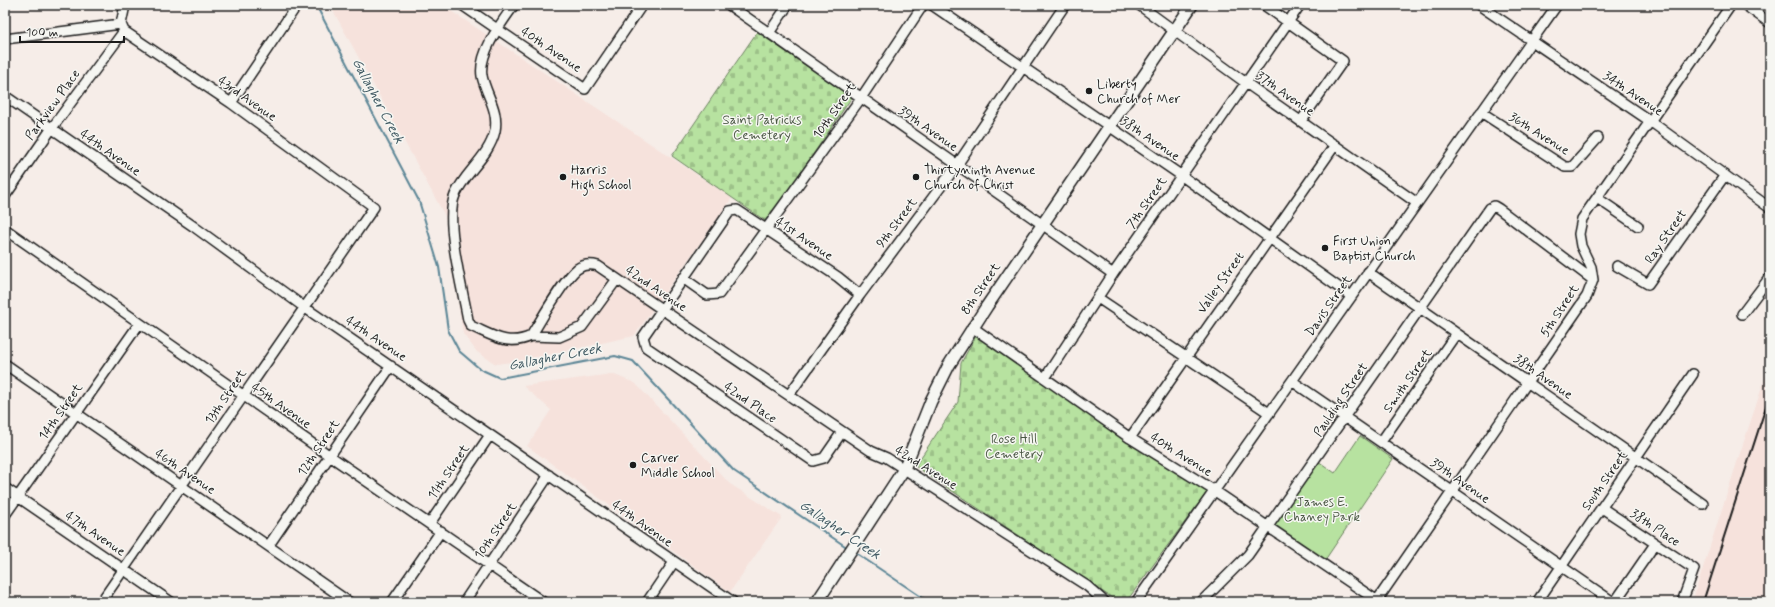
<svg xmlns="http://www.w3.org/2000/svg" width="1775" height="607" font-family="Mynerve,sans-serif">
<defs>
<pattern id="cemetery-stones" width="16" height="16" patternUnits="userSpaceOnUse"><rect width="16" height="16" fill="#b7e2a0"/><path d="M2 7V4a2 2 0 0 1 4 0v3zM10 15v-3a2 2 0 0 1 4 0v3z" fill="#9dc189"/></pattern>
</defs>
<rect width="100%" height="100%" fill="#f6ede8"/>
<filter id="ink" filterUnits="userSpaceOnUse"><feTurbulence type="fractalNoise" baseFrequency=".025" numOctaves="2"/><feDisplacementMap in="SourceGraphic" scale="8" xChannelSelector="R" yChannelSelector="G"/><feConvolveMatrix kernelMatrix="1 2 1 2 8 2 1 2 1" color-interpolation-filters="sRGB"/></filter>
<g filter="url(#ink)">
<path fill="#f6e2dc" d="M330,5H442L732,198L634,336L518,361L496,364L477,352L463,334L445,216Z
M1770,363V602H1692L1741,450Z
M612,374L635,383L730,484L782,517L730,592L527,446L551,410L523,386Z"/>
<path fill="url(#cemetery-stones)" stroke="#6a7f5e" d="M757,32L852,97L767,222L672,156Z
M976,336L1207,492L1126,602H1118L915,466L958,402L961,363Z"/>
<path fill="#b7e2a0" stroke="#6a7f5e" d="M1360,436L1393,459L1325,560L1275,526L1318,461L1335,473Z"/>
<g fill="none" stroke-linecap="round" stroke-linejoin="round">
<path stroke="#5c8696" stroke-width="2" d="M316,5L419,201L439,267L448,330L459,351L480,369L500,378L615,356L633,361L734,471L848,548
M853,551L929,602"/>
<defs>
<path id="minor" d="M462,5L585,89L642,5
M514,5C502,22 478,53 482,76C486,95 499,110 495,131C489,157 465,172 455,195C444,220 463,291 468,320L471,326C492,335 508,347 531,336C541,320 564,279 577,269C584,264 591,264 598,266L871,451L887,458L1087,586L1105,602
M729,5L1113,274
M932,5L1182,176L1351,296
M1139,5L1246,83L1417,203
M1264,5L1343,61L1301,121
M1479,5L1650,121L1770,208
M1745,5L1770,23
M769,33L788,5
M5,39L121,24
M5,96L193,226L304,307L733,602
M231,103L295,8
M1481,112L1565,167H1572L1598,138
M5,196L52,128L124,31
M1597,198L1638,226
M5,229L330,456L543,602
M1617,266L1648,284L1725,175
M1368,272L1703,504
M683,278L707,295L719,294L861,98L923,5
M1098,298L1269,413
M1742,314L1770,277
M972,327L1130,438L1215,491L1379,602
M531,336L559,337L582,327L617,279
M5,364L349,602
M1045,378L1113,274L1300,5
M1292,381L1613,602
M789,395L860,295L957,165L1065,5
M842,432L824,458L813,461L646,347L643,337L730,211L737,210L838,277L860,295
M1130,438L1335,145
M1381,442L1456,334
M5,488L171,602
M1602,508L1694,569L1682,602
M5,515L139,324
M430,523L490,435
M269,545L391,366
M101,602L374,207L231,103L124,31L121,24L125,5
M392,602L441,531
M464,602L549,475
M647,602L674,562
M1136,602L1557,5
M1201,602L1248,555L1490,208L1494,206L1499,209L1593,280
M1376,602L1587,296L1593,280L1591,267L1581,246L1579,234L1582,219L1731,5
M1537,602L1693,374
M1615,602L1655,544"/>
<path id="major" d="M817,602L904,469L931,401L949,365L987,306L1192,5"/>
</defs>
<use href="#minor" stroke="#1c1c1c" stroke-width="12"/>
<use href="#major" stroke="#1c1c1c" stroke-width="14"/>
<use href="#minor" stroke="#f6f6f2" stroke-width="9"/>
<use href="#major" stroke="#f6f6f2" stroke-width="11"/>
<path stroke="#1c1c1c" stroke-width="2" d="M1703,602L1770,394"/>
</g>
</g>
<g fill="#1c1c1c" stroke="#f6f6f2" stroke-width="1.5">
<circle cx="1089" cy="91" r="4"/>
<circle cx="563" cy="177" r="4"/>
<circle cx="916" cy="177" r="4"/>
<circle cx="1325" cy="248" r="4"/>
<circle cx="633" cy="465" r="4"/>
</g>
<g text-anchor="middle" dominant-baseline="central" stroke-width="3" stroke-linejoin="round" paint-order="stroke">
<g font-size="13" fill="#1c1c1c" stroke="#f6f6f2">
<text transform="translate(551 50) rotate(34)">40th Avenue</text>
<text transform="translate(1285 94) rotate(35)">37th Avenue</text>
<text transform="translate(1633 94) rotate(34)">34th Avenue</text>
<text transform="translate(247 99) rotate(35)">43rd Avenue</text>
<text transform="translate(53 105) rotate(-54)">Parkview Place</text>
<text transform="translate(835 111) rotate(-55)">10th Street</text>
<text transform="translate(928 129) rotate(35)">39th Avenue</text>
<text transform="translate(1539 134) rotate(32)">36th Avenue</text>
<text transform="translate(1150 139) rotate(34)">38th Avenue</text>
<text transform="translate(110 153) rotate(35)">44th Avenue</text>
<text transform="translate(1147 203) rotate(-55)">7th Street</text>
<text transform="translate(897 223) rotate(-53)">9th Street</text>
<text transform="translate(1666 237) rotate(-55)">Ray Street</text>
<text transform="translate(804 239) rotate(34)">41st Avenue</text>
<text transform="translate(1221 283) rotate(-55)">Valley Street</text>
<text transform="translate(656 289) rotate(34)">42nd Avenue</text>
<text transform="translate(981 289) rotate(-56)">8th Street</text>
<text transform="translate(1329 306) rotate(-55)">Davis Street</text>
<text transform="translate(1560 311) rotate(-57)">5th Street</text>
<text transform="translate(376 339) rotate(34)">44th Avenue</text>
<text transform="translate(1543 377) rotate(35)">38th Avenue</text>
<text transform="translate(1408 381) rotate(-55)">Smith Street</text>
<text transform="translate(226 397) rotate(-56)">13th Street</text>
<text transform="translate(1341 400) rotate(-56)">Paulding Street</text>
<text transform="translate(750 403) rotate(35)">42nd Place</text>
<text transform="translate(281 406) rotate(35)">45th Avenue</text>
<text transform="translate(61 412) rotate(-55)">14th Street</text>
<text transform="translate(319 448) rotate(-56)">12th Street</text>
<text transform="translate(1181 455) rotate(32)">40th Avenue</text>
<text transform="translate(926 468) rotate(32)">42nd Avenue</text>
<text transform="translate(185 472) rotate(34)">46th Avenue</text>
<text transform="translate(449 472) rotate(-56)">11th Street</text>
<text transform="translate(1460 481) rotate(35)">39th Avenue</text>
<text transform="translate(1605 481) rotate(-55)">South Street</text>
<text transform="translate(642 524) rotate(35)">44th Avenue</text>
<text transform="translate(1655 528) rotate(34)">38th Place</text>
<text transform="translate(496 531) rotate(-56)">10th Street</text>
<text transform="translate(95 534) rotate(34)">47th Avenue</text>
</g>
<g font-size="13" fill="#1c1c1c" stroke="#f6f6f2" text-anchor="start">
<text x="1097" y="84">Liberty<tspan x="1097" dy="15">Church of Mer</tspan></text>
<text x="571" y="170">Harris<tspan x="571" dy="15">High School</tspan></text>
<text x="924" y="170">Thirtyninth Avenue<tspan x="924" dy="15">Church of Christ</tspan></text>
<text x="1333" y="241">First Union<tspan x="1333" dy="15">Baptist Church</tspan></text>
<text x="641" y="458">Carver<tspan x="641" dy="15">Middle School</tspan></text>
</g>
<g font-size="13" fill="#4a5744" stroke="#f6f6f2">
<text x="762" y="120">Saint Patricks<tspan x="762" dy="15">Cemetery</tspan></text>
<text x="1014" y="439">Rose Hill<tspan x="1014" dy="15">Cemetery</tspan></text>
<text x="1322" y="502">James E.<tspan x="1322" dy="15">Chaney Park</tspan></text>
</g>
<g font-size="14" font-style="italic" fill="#415a63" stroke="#f6f6f2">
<text transform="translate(378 101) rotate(62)">Gallagher Creek</text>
<text transform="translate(555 357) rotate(-11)">Gallagher Creek</text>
<text transform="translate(840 530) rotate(34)">Gallagher Creek</text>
</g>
</g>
<rect width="1775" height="607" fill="none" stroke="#f6f6f2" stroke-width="20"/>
<rect x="10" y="10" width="1755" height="587" fill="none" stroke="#1c1c1c" stroke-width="1.5" filter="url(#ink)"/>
<path d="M20 36v6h104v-6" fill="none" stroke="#1c1c1c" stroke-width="2"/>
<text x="26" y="36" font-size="12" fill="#1c1c1c" stroke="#f6f6f2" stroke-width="3" paint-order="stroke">100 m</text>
</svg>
